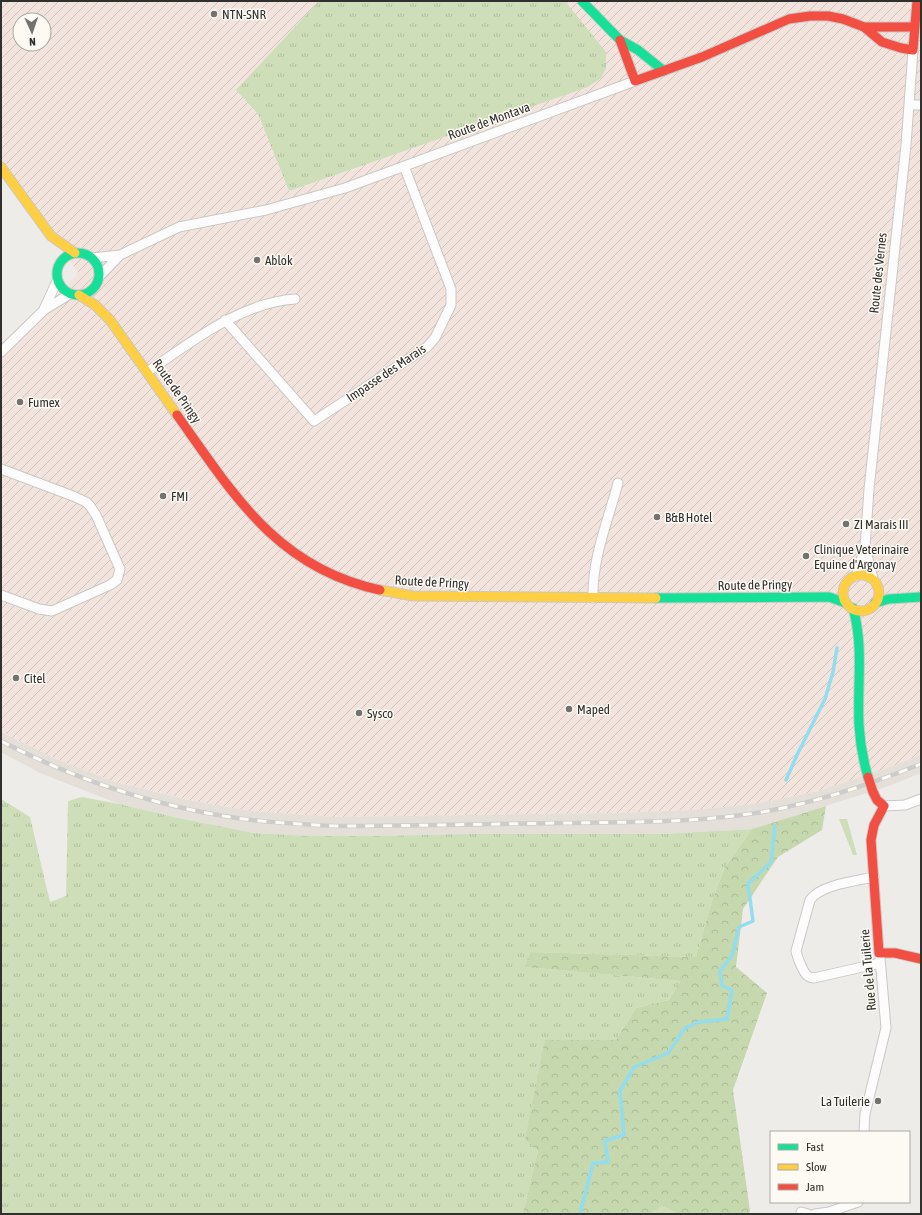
<svg xmlns="http://www.w3.org/2000/svg" width="922" height="1215" font-family="'Asap Condensed',sans-serif">
<defs>
<pattern id="industrial-furrows" width="10" height="10" patternUnits="userSpaceOnUse"><rect width="10" height="10" fill="#f2e4dd"/><path d="M-1 1l2-2M0 10L10 0M9 11l2-2" fill="none" stroke="#d0c4be"/></pattern>
<pattern id="grass-tufts" width="24" height="20" patternUnits="userSpaceOnUse"><rect width="24" height="20" fill="#cedeb9"/><path d="M3 7l-1-3M5 7V3M7 7l1-3M15 17l-1-3M17 17v-4M19 17l1-3" fill="none" stroke="#b1bf9f"/></pattern>
<pattern id="forest-crowns" width="20" height="18" patternUnits="userSpaceOnUse"><rect width="20" height="18" fill="#c6d8ae"/><path d="M2 6a3 3 0 1 1 6 0M12 15a3 3 0 1 1 6 0" fill="none" stroke="#abba96"/></pattern>
</defs>
<rect width="100%" height="100%" fill="#eeece9"/>
<path fill="url(#industrial-furrows)" fill-rule="evenodd" d="M1,1H319L237,90L258,114L289,191L588,87L601,78L581,22L565,1H921V755L882,770L815,792L754,804L693,810L618,813L332,817L250,811L188,800L115,782L54,758L1,732V359L78,273L1,159ZM20,20H44V44H20Z"/>
<path fill="#e4dfd8" d="M1,732L54,758L115,782L188,800L250,811L332,817L618,813L693,810L754,804L815,792L882,770L921,755V773L889,786L752,829L662,834H470L377,836H309L254,833L183,819L119,804L40,773L1,752Z"/>
<path fill="url(#grass-tufts)" d="M319,1H565L606,52V69L601,78L588,87L289,191L258,114L236,90Z
M82,797L119,804L183,819L254,833L309,836H377L470,834H662L752,829L724,869L711,904L696,957L530,952L526,967L680,981L669,1000L636,1008L616,1040H545L538,1150L523,1213L522,1214H1V799L30,817L50,902L66,896L68,801Z
M662,1206L678,1214H650Z"/>
<path fill="url(#forest-crowns)" d="M826,806L822,830L778,857L743,909L736,967L767,993L733,1090L750,1211L749,1214H678L662,1206L650,1214H522L523,1213L538,1150L525,1140L545,1040H616L636,1008L669,1000L680,981L525,967L530,952L696,957L711,904L724,869L752,829Z"/>
<path fill="#cedeb9" d="M839,819H847L857,855H853Z"/>
<g fill="none" stroke-linecap="round" stroke-linejoin="round">
<path stroke="#92ddef" stroke-width="3.5" d="M786,780L797,755L825,699L833,672L837,648
M580,1214L593,1163L608,1162L605,1141L624,1135L620,1091L634,1067L668,1053L685,1028L699,1022L727,1019L732,990L722,986L720,971L732,956L739,927L753,921L748,884L771,862L775,826"/>
<defs>
<path id="street" d="M909,105H921
M92,258L120,255L179,227L266,210L345,188L635,81
M99,277L120,255
M44,309L57,281
M225,320L314,421L427,347L435,338L451,305V289L404,166
M1,352L44,310L70,294
M147,372C192,342 239,303 295,299
M1,469L73,496L86,502L90,506L96,515L120,569L117,580L110,585L52,611L39,609L1,595
M856,576L865,548
M873,579L865,547L869,489L906,145L913,50
M593,598C592,558 608,521 618,483
M884,806L905,805L921,799
M874,877C856,881 820,885 810,900L796,951C797,956 803,973 808,976C810,978 811,977 814,978L880,963
M864,1132L865,1114L886,1028L880,958
M801,1212L808,1214
M815,1214L829,1212L858,1202"/>
<path id="fast" d="M582,1L620,40L638,50L664,71
M57 274a21 21 0 1 1 42 0a21 21 0 1 1-42 0Z
M656,598L829,597L846,603
M875,603L889,599L921,597
M853,608C864,647 857,685 859,725C860,743 863,760 868,777"/>
<path id="slow" d="M1,167L51,236L75,253
M79,295L95,305L110,320L177,415
M843 593a18 18 0 1 1 36 0a18 18 0 1 1-36 0Z
M380,590L413,596L656,598"/>
<path id="jam" d="M864,27L882,42L901,48L913,50L917,1
M620,40L635,81L702,57L789,19L810,16H828L843,19L864,27H915
M177,415C234,495 277,568 380,590
M873,792L877,800L884,806L874,825L871,840L879,953H895L921,959"/>
</defs>
<use href="#street" stroke="#cac8c6" stroke-width="11"/>
<use href="#fast" stroke="#cac8c6" stroke-width="11"/>
<use href="#slow" stroke="#cac8c6" stroke-width="11"/>
<use href="#jam" stroke="#cac8c6" stroke-width="11"/>
<use href="#street" stroke="#fcfcfc" stroke-width="9"/>
<use href="#fast" stroke="#16e098" stroke-width="9"/>
<use href="#slow" stroke="#ffcf43" stroke-width="9"/>
<use href="#jam" stroke="#f24e42" stroke-width="9"/>
<defs>
<path id="rail" d="M1,741C68,776 143,802 218,815C257,822 296,824 336,826C411,826 487,824 563,823C631,822 700,823 768,811C821,801 871,784 921,764"/>
</defs>
<use href="#rail" stroke="#cccccb" stroke-width="4.5"/>
<use href="#rail" stroke="#fdfaf4" stroke-width="3" stroke-dasharray="9" stroke-linecap="butt"/>
<defs>
<path id="jam-bridge" d="M868,777L873,792"/>
</defs>
<use href="#jam-bridge" stroke="#cac8c6" stroke-width="11" stroke-linecap="butt"/>
<use href="#jam-bridge" stroke="#f24e42" stroke-width="9"/>
</g>
<g fill="#73726f" stroke="#fdfaf4" stroke-width="1.5">
<circle cx="214" cy="14" r="4"/>
<circle cx="257" cy="260" r="4"/>
<circle cx="20" cy="402" r="4"/>
<circle cx="163" cy="496" r="4"/>
<circle cx="657" cy="517" r="4"/>
<circle cx="846" cy="524" r="4"/>
<circle cx="806" cy="556" r="4"/>
<circle cx="16" cy="678" r="4"/>
<circle cx="569" cy="709" r="4"/>
<circle cx="359" cy="713" r="4"/>
<circle cx="878" cy="1101" r="4"/>
</g>
<g text-anchor="middle" dominant-baseline="central" stroke-width="3" stroke-linejoin="round" paint-order="stroke">
<g font-size="13" fill="#31302e" stroke="#fdfaf4" text-anchor="start">
<text x="222" y="14">NTN-SNR</text>
<text x="265" y="260">Ablok</text>
<text x="28" y="402">Fumex</text>
<text x="171" y="496">FMI</text>
<text x="665" y="517">B&amp;B Hotel</text>
<text x="854" y="524">ZI Marais III</text>
<text x="814" y="549">Clinique Veterinaire<tspan x="814" dy="15">Equine d'Argonay</tspan></text>
<text x="24" y="678">Citel</text>
<text x="577" y="709">Maped</text>
<text x="367" y="713">Sysco</text>
<text x="870" y="1101" text-anchor="end">La Tuilerie</text>
</g>
<g font-size="13" fill="#31302e" stroke="#fdfaf4">
<text transform="translate(489 121) rotate(-20)">Route de Montava</text>
<text transform="translate(878 273) rotate(-84)">Route des Vernes</text>
<text transform="translate(386 373) rotate(-34)">Impasse des Marais</text>
<text transform="translate(177 391) rotate(55)">Route de Pringy</text>
<text transform="translate(432 582) rotate(3)">Route de Pringy</text>
<text transform="translate(755 585) rotate(-1)">Route de Pringy</text>
<text transform="translate(868 970) rotate(-95)">Rue de la Tuilerie</text>
</g>
</g>
<rect width="922" height="1215" fill="none" stroke="#31302e" stroke-width="4"/>
<rect x="770" y="1131" width="140" height="72" fill="#fdfaf4" stroke="#aba9a5"/>
<rect x="778" y="1144" width="20" height="6" fill="#16e098" stroke="#aba9a5"/>
<text x="806" y="1151" font-size="12" fill="#31302e">Fast</text>
<rect x="778" y="1164" width="20" height="6" fill="#ffcf43" stroke="#aba9a5"/>
<text x="806" y="1171" font-size="12" fill="#31302e">Slow</text>
<rect x="778" y="1184" width="20" height="6" fill="#f24e42" stroke="#aba9a5"/>
<text x="806" y="1191" font-size="12" fill="#31302e">Jam</text>
<g transform="translate(32 32) rotate(177)"><circle r="19" fill="#fdfaf4" stroke="#aba9a5"/>
<path d="M0-3L7 15L0 10L-7 15Z" fill="#73726f"/>
<text y="-6" font-size="11" font-weight="bold" text-anchor="middle" fill="#31302e">N</text>
</g>
</svg>
